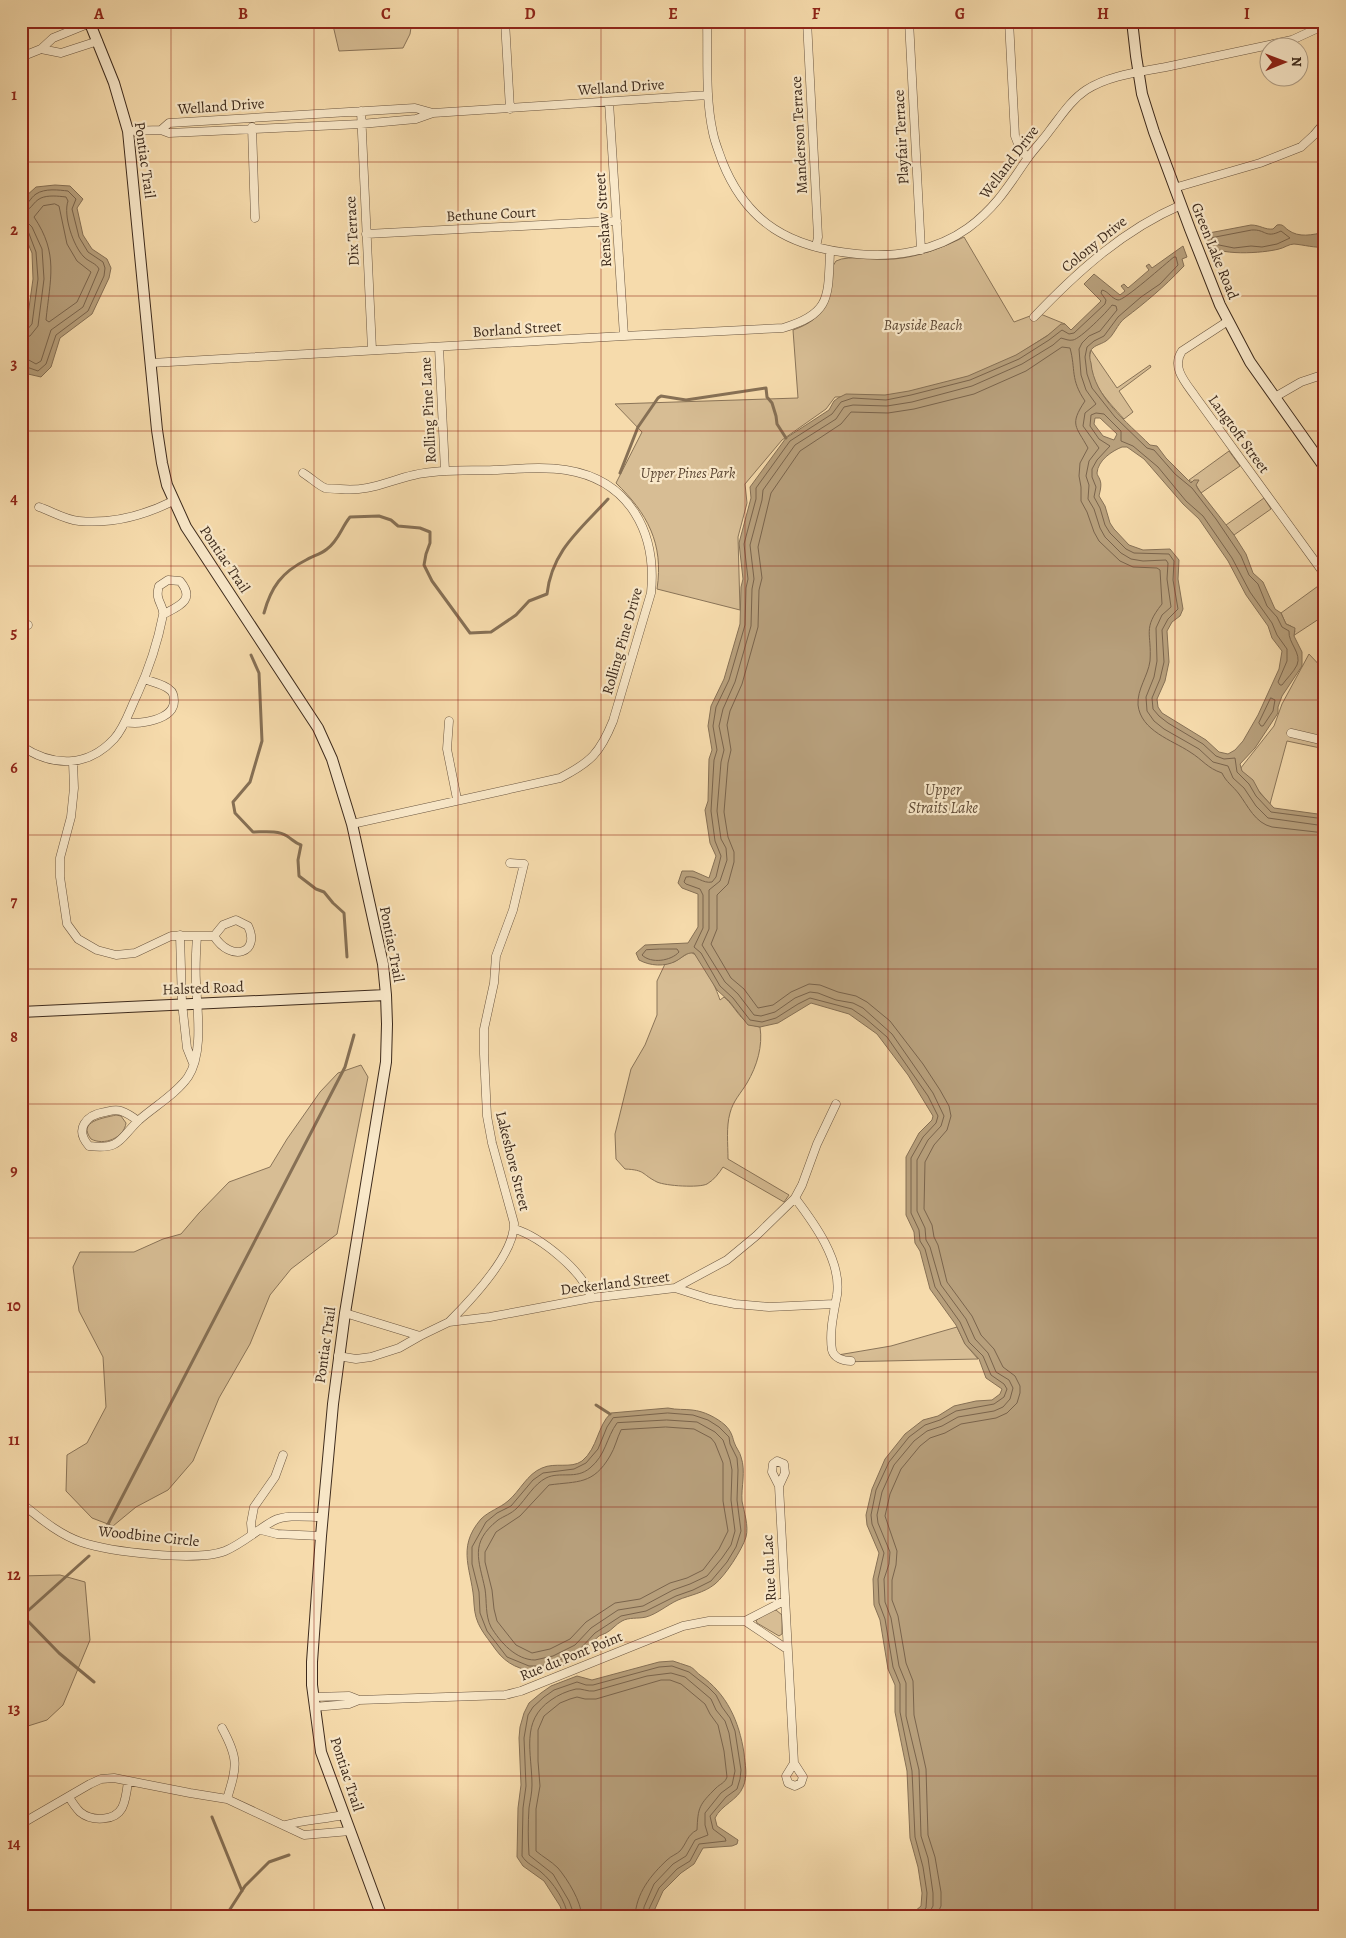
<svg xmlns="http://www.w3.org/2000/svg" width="1346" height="1938" font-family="Alegreya,serif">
<rect width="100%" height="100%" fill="#f6dbac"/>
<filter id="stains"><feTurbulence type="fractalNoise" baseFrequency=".004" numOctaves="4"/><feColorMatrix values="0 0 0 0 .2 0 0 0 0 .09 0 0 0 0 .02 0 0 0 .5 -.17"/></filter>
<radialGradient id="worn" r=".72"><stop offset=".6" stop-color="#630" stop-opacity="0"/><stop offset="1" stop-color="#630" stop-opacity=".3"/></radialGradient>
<path fill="#d7bd94" stroke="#8a7458" d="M332,21H412L410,34L403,48L339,51Z
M964,237L1014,322L1038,313L1065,324L1008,361L942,394L835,397L826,409L782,440L745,484L747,503L738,537L740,610L657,589C664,543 647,513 616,483L642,432L615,404L798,398L793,330C828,318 829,298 833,266L836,261C849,254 878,261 894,259C918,257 942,248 964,237Z
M1091,350L1117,388L1150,365L1151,367L1119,391L1133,412L1124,419C1107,400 1083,377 1091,350Z
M1229,451L1240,466L1201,493L1196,485L1189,480Z
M1264,498L1271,509L1234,535L1226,525Z
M1325,581V615L1293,636L1295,631L1291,626L1286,624L1281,613Z
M1309,654L1325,671V749L1287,741L1270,804L1240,769L1274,726L1282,704Z
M690,952C702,955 716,988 720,1000L724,997C738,1009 740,1024 760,1027C763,1046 757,1066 747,1083C741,1093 733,1101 730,1113C726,1127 728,1144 728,1159L789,1195L784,1202L723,1167C719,1173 714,1180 707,1184C699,1188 666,1186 657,1182C641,1174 646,1170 625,1169L616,1159L615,1134L631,1069L645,1045L657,1015V981L665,964L674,962Z
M361,1065L368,1077L337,1234L291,1269L270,1295L250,1344L219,1398L193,1461L168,1490L136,1507L113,1526L92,1518L66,1491L67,1455L87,1443L106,1407L103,1357L79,1311L73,1267L80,1252H134L163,1239L181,1234L199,1213L229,1182L270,1167L287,1139L320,1092L338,1073Z
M116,1115L121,1116L126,1123C124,1138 104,1146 91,1139C77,1121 104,1118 116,1115Z
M957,1327L965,1344L978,1359L838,1362V1355L891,1346Z
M60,1575L85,1582L90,1640L63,1705L47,1720L28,1726L21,1725V1576Z
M776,1610L782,1615V1634L779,1636L757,1623L756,1620L771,1611Z"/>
<path fill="#b79f7b" stroke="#867055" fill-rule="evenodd" d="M55,185L70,186L83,199L77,208L83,235L92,249L107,259L111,268L109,278L92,314L60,338L51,367L41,377L28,374L21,368V330L27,322L33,279L32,253L21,227L22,205L25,197L36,187Z
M1251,225C1260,225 1265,230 1273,229L1277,225C1283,224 1283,226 1288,230C1299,238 1312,235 1325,232V247C1314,248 1305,245 1294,244C1289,244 1284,248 1279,249C1264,253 1216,257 1206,243L1209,233Z
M1183,246L1187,257L1182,259L1184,266L1182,268C1165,286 1145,303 1125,318C1117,324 1114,336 1106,341C1100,345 1093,345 1090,352C1089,355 1090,360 1091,363C1094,397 1127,422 1150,445L1157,446L1166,458L1191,483L1194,480H1199L1196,485L1198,489L1234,535L1246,554L1253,573L1263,582L1275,609L1281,613L1286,624L1295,628L1294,636L1302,652V666L1282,696L1278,707V713L1255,748L1240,764L1242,771L1253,780L1260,793L1274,808L1325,815V1917H903L914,1912L921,1906L922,1893L918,1867L910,1838L907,1771L895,1712V1685L888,1669L880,1620L874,1605L873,1579L879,1553L867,1525L866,1515L872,1489L885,1459L905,1434L923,1420L938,1416L954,1406L976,1401L992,1400L1000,1394L1002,1389L986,1378L979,1359L965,1344L956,1325L930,1289L920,1251L915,1243L914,1232L906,1215V1157L919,1133L932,1120L933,1116L908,1075L877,1034L849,1014L811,1003L778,1023L760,1027L748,1025L729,1001L717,990L694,953C686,952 682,958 676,961C665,967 650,966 639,960L636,953L645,945L688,943L698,927V894L682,888L678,883L682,871H693L709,878L716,856L710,843L705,810L708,801L709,759L712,750L708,726L711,706L724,679L740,624L741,587L743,579L739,543L751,498L750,487L786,438L829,410L834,401L838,398L846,394L885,395L909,391L968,376L1016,355L1047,336L1061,324H1065L1071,330L1101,301L1084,284L1094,274L1120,295L1125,291L1121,286L1124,284L1128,288L1149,270L1146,266L1149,264L1152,268ZM1095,418H1100L1117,434L1114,440L1103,436L1094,424ZM1122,447H1127L1144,459L1183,504L1199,519L1228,561L1246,595L1268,626L1272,638L1282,651L1279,669L1258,715L1243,741L1235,750L1228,754L1219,752L1206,740L1162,713L1158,707L1157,699L1165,681L1169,662L1167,631L1172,622L1180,616L1183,609L1178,579L1179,560L1170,549L1143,550L1129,545L1114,529L1110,523L1105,506L1099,496C1100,491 1102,485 1100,480C1099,477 1097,475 1097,473C1098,460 1112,451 1122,447Z
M668,1408C677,1410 684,1409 692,1410C704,1411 717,1418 725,1425C731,1431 732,1435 734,1442C736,1448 740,1452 741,1457C746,1471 741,1487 742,1501C744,1512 749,1526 746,1537C742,1550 725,1576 715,1584C704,1593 690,1595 678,1600C667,1605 657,1614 646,1617C638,1619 629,1617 622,1621C616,1624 612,1630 606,1633C604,1634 601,1635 599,1636C592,1641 588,1649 582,1654C556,1675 517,1679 496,1650C484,1633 475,1625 474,1604C473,1571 455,1549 481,1519C489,1511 500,1508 508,1501C520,1491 527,1474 542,1468C555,1462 571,1469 582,1461C598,1448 597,1426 611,1413Z
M673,1661C678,1663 683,1664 688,1666C693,1667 696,1672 700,1675C727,1694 739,1721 744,1753C745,1764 748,1776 743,1787C738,1800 721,1805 715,1818L717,1826L738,1840L737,1844L732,1846L703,1848L694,1864L681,1873L663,1891L654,1911V1917H564L560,1906L544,1881L523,1866L517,1857L518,1808L521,1785L519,1738L520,1727L524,1713L529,1703L541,1693L551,1686L577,1676L592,1680L659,1662Z"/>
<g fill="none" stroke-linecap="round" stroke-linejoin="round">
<path stroke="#7a644c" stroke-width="1" d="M55,204L59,206L67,244L77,261L91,272L77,302L49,322L46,320C50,279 59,254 34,217L43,206Z
M21,206C29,205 30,198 36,194C45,188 59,190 68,191L76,199L72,209L79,237L88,252L103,262L105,268L104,276L88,311L56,335L46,364L38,371L21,365
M21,212C32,211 32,202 41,198C48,195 58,196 66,197L68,201C63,215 73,246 84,257C89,262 96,263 99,269L83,307L51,330L41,361L36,364L27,359H21
M21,222L28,223L32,227L42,249L44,279L38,326L30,336L21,338
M21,229L28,231L36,252L38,279L32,324L26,331L21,332
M1252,230C1266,229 1265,239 1281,231L1290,238L1277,244L1262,247L1251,246L1234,248L1214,244L1211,241L1212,238Z
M1271,698L1275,700L1273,711L1263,726H1261L1259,723Z
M660,949H677L679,952C671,961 651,964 642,955L646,950Z
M668,1413L693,1415L708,1420L719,1427L729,1437L730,1444L737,1458L738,1470L737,1500L741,1531L736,1547L727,1562L711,1581L693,1590L676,1596L646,1611L621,1616L595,1633L579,1650L568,1657L541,1666H529L507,1657L487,1631L480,1613L479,1592L472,1564V1547L486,1522L497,1513L511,1506L533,1480L543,1473L574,1469L586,1463L598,1449L607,1427L613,1418Z
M667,1420L697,1422L715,1432L723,1440L730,1460L732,1470L731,1500L735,1531L731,1545L722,1558L707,1576L690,1584L673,1590L643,1606L618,1610L591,1628L575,1645L553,1656L535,1660C516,1660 500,1642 491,1627C485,1615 487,1602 485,1589C479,1560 469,1543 498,1520C504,1516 511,1514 517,1508C526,1499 534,1484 546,1478C560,1471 576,1480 590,1468C606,1455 606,1438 617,1423Z
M666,1427L694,1429L711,1438L715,1443L723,1463V1501L728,1531L719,1549L703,1570L687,1578L670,1583L640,1599L615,1603L586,1622L570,1639L550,1649L532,1653L516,1645L497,1621L494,1609L492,1590L485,1562V1552L496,1532L520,1516L549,1485C578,1481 593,1485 610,1456C615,1448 617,1438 621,1430Z
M568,1917C566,1901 553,1882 541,1872C534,1866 527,1864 522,1856L523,1808L526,1786L524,1738L528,1715L533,1707L544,1697L554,1690L577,1682L586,1685H593L659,1667L672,1666L689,1672L708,1687L716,1695L722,1707L730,1718L735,1731L741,1770L740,1779L737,1789L726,1797L710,1816L713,1829L725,1838L726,1841L699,1844L690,1861L677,1869L659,1888L649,1909V1917
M575,1917L569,1901L553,1874L529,1855C528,1839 528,1823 529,1808C530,1801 532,1793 532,1785C532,1753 520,1721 551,1700C558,1695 567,1691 576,1689C581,1688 588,1692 594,1691L647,1676L671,1673L685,1677L711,1699L716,1710L725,1721L729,1733L735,1771L732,1785L721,1793L705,1813V1825L708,1835L695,1840L686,1856L673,1864L654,1884L644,1907L643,1917
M582,1917C581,1901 568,1880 558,1868C551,1861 543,1857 536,1851V1809L540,1786L538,1761V1730L544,1716L560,1703L570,1699L577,1697L585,1699H596L661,1680H670L681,1684L705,1704L710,1714L718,1725L724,1751L727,1777C725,1783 720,1784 716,1788C699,1805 698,1807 697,1830C687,1835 687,1843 680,1851C677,1854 671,1856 667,1860C651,1875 636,1893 635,1917
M916,1917L926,1908L927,1893L923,1867L915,1837L912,1771L900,1712V1684L893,1667L885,1619L879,1603L878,1579L884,1553L872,1524L871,1515L876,1490L889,1462L909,1437L925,1425L940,1420L956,1411L994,1404L1004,1397L1007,1389L1004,1384L991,1375L983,1356L969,1342L960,1322L935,1287L925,1249L920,1241L919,1230L911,1213V1158L923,1137L936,1123L938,1116L928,1096L887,1037L865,1018L852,1009L810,998L798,1004L776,1018L762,1022L750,1020L733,998L720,986L701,953L694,947L703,928V895L700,889L686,884L684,882L686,877C696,875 703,884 712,882L716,877L721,856L715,841L711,811L714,760L717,750L713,726L716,707L729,680L745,625L746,588L748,579L744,544L756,499V488L790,441L832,414L841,402L853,398L886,400L911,395L970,380L1019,359L1049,340L1062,330L1069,334L1074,333L1105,304L1106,300L1101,293L1102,290C1108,291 1112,299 1118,300C1124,301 1166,263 1174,257H1176L1178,265L1160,284L1141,297L1118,317L1104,336L1094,341L1087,347L1085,357L1087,374L1092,388L1115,417L1147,448L1154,450L1175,474L1192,488L1216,519L1241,556L1249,575L1258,584L1267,606L1277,617L1282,627L1289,631C1288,643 1302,653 1297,665C1293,673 1287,678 1282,685H1280L1278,682L1287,661V649L1277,635L1272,623L1250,592L1232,558L1203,516L1186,501L1158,467L1133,446L1121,441V431L1104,414L1096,413L1091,415L1090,426L1099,439L1110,446L1097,460L1092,469V477L1096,487L1094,497L1100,508L1105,525L1110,533L1126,549L1134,553L1169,554L1174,561L1173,580L1178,609L1168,619L1162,630L1164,662L1160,679L1152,698L1153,709L1159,716L1168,723L1203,744L1216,756L1224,759L1235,758L1237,772L1249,784L1256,796L1271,812L1325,819
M927,1917L933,1906V1893L928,1858L921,1836L919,1770L906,1716V1683L899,1666L891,1618L885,1602L884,1579L889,1564L890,1552L878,1523L877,1515L882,1492L894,1465L914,1441L927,1431L942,1426L958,1417L994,1411L1003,1407L1010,1399L1013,1388L1009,1380L996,1372L988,1353L975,1339L966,1319L941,1285L930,1247L926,1240L925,1228L917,1211V1160L928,1140L941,1126L944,1116L933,1093L892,1034L863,1008L853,1003L836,1000L818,993L810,992L795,998L775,1012L761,1016L754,1015L738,994L725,982L702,945L709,929V890L720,881L727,860L726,848L721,839L717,811L721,762L724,750L719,726L723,709L735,682L751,626L752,589L754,579L750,545L762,500L763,490L795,445L836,419L844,407L853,405L887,406L912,402L972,386L1022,364L1053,345L1061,338C1065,339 1069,341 1073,340C1080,339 1107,312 1112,305L1116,306L1117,310L1100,331L1089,336L1082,343L1079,349L1081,375L1086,390L1096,404L1085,413L1083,426L1099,448L1089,461L1086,476L1089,485L1088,499L1094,509L1100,528L1105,537L1121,553L1131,559L1143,561L1166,560L1168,563L1167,579L1171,607L1162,615L1156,628L1157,661L1154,677L1146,697L1147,711L1154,721L1164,729L1199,749L1213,762L1228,766L1233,778L1244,788L1256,806L1268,818L1325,826
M936,1917L941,1906V1892L935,1857L928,1835L926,1769L914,1715L913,1681L906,1663L898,1616L892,1600V1580L896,1565L897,1551L885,1516L890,1494L901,1469L920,1446L930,1438L945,1433L961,1424L996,1418L1007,1413L1017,1403L1020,1393V1386L1015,1376L1003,1367L994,1349L981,1335L972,1316L947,1282L938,1245L934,1237L932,1225L924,1209L925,1162L934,1145L947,1130L951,1116L949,1106L940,1090L923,1064L890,1021L867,1002L856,996L838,992L820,985L809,984L791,992L773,1005L758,1008L744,989L731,978L711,944L717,929V895L728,884L734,862V852L728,837L724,812L728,763L731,750L727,725L730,711L742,684L758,627L759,590L762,578L758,547L771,493L800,451L841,424L851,412L888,413L914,409L974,394L1026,371L1062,347L1070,348C1076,370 1070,379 1085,401C1069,425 1076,426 1088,448L1080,463L1079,476L1081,487V501L1087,512L1094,532L1099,541L1120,561L1133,567L1157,568L1160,570L1162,604C1142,629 1152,633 1150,661C1148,676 1137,689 1138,705C1141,731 1172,740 1190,752C1203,760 1207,768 1222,773C1226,782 1233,786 1239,794C1248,806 1255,823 1272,827L1325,833"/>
<path stroke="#867055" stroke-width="3" d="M620,473L638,427L658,398L661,396L686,400L766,388L767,397L772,403L776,416L777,424L786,438
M264,613C271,587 282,572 306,560C313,556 321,554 327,549C339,540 341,528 350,517L379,516L391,520L398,526L420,528L430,532V543L426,554L424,565L432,581L470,633L491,632L516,615L529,601L547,594C552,550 581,529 608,499
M251,655L259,673L262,741L250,782L233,802L235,813L253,832C263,832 278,830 287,836C293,840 295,843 301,845L298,860L299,876L316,889L324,892L333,903L344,913L347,957
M596,1405L610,1414
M105,1530L345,1067L354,1035
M23,1616L59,1653L94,1682
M21,1617L89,1556
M212,1817L242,1891
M225,1917L245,1886L269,1862L289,1855"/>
<defs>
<path id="street" d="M505,21L510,109
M707,21C708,58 705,97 713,133C715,143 719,152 722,161C747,224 791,248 857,254C894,258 936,251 968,228C995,208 1008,187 1027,159C1034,149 1043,140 1050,130C1061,116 1071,100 1086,90C1109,75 1140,72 1166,67C1208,58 1250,49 1292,40L1316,29L1323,21
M807,21L818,237L816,247
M909,21L921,250
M1009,21L1015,136L1020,149L1028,158
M41,49L61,53L98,41
M21,57L41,49L53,38L90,23L97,21
M609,102L624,336
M361,111L372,350
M252,127L255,218
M161,130L169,123L415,108L433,113L708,95
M128,131L161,130L169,133L361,124L416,119L433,113
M1174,188L1260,163L1301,147L1314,135L1325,122
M366,234L617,221
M1034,317C1077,272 1123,230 1181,205
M1228,321L1182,351C1171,367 1185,382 1195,396L1325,575
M439,347L445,471
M151,363L624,336L783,328C831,314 828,297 830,252
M1275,397L1301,382L1325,374
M303,473C310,477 318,485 325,488C329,489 336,489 340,489C370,492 387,481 414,475C440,469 468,471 494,470C518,469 543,466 566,470C630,480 657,533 651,593L613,721C600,753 591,762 560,778L352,824
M39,507C51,511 66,520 79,521C112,524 145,515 173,501
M21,625H28
M449,721L447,749L457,799
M125,722C139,725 174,720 174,701C174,697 173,692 170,690C164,684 152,682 144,679
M1291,733L1325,741
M21,746C53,767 87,768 114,739C125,727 130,709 137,695C148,671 158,641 163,615C165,606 154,601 159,586L168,580L180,581C196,600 179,606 164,614
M73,762L74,788L71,817L60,858V877L67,924L78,939L97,950L116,955L135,953L171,936H214C231,963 261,953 248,926L236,920L223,925L214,936
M180,935L182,1003L187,1048L193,1063
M138,1121C133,1117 127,1113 121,1111C115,1109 110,1111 105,1112C86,1115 74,1129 89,1146C121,1150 119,1139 139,1120C155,1106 176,1094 188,1077C204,1053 197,1009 196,982C195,967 196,951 197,936
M795,1198C814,1223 842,1261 837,1295C834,1312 829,1332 832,1350C834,1358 843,1361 851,1361
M515,1229C540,1237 584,1271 591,1298
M675,1288L727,1260L756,1236L795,1198L802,1185L817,1144L836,1104
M345,1313L420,1336
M449,1322C470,1301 515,1254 514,1223L492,1143L487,1116L484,1054V1029L494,983L496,956L513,910L524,864L510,863
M338,1356L356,1359L371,1357L399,1348L420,1336L449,1322L490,1317L591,1298L675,1288L710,1299L735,1304L769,1307L834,1304
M779,1486L785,1473L784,1464L777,1461L773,1464L772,1472L779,1486L794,1763L786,1776L788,1783L795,1786L801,1783L803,1777L794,1763
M21,1503C40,1518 58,1534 81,1542C110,1552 197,1562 225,1551C242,1544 257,1530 273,1521C286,1514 308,1517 322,1517
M261,1530L277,1534L321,1536
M252,1535L251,1523L254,1507L275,1477L283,1455
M745,1621L787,1649
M313,1697L349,1696L359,1700L349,1704L314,1707
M359,1700L505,1695L521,1691L683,1626L709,1621H745L784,1601
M222,1728C239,1759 237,1766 227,1799
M69,1797C72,1802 76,1808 80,1812C92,1822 115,1821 122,1808C126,1800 127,1790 128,1781
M21,1824L90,1784L101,1779L114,1778L190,1793L227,1799L304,1835L350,1831
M285,1825C304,1820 324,1819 344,1815"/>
<path id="secondary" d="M89,21L114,83L128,131L157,430L162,463L167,485L186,527L318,728L332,759L352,824L383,964L386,995L387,1024L386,1062L345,1313L333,1404L321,1536L312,1662V1685L321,1752L382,1917
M1132,21L1136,56L1142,94L1154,132L1190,229L1220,305L1250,362L1325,468
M21,1012L386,995"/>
</defs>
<use href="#street" stroke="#6b5640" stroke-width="9"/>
<use href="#secondary" stroke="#3d2a1c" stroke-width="12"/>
<use href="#street" stroke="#f9e8c9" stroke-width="8"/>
<use href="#secondary" stroke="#f9e8c9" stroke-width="10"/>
</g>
<path fill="none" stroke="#8f2418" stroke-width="1" stroke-opacity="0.55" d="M171,21V1917M314,21V1917M458,21V1917M601,21V1917M745,21V1917M888,21V1917M1032,21V1917M1175,21V1917M21,162H1325M21,296H1325M21,431H1325M21,566H1325M21,700H1325M21,835H1325M21,969H1325M21,1104H1325M21,1238H1325M21,1372H1325M21,1507H1325M21,1642H1325M21,1776H1325"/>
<g text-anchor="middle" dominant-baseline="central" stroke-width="4.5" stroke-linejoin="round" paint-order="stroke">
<g font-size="15" fill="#3d2a1c" stroke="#f9e8c9">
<text transform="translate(621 87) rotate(-4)">Welland Drive</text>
<text transform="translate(221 106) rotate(-4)">Welland Drive</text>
<text transform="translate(799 135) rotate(-93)">Manderson Terrace</text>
<text transform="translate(901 137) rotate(-93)">Playfair Terrace</text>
<text transform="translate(145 160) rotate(82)">Pontiac Trail</text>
<text transform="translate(1009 162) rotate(-53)">Welland Drive</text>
<text transform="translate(491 214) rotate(-3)">Bethune Court</text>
<text transform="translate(603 220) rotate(-94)">Renshaw Street</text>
<text transform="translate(352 231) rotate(-93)">Dix Terrace</text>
<text transform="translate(1094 244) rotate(-39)">Colony Drive</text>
<text transform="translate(1215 251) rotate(68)">Green Lake Road</text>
<text transform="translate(517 329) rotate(-4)">Borland Street</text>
<text transform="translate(428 410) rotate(-93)">Rolling Pine Lane</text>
<text transform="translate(1239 434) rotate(54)">Langtoft Street</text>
<text transform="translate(225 559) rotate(56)">Pontiac Trail</text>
<text transform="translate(622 641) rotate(-74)">Rolling Pine Drive</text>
<text transform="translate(392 944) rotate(79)">Pontiac Trail</text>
<text transform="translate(203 988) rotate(-2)">Halsted Road</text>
<text transform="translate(513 1161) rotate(76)">Lakeshore Street</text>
<text transform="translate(615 1283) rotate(-7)">Deckerland Street</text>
<text transform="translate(325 1345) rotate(-82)">Pontiac Trail</text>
<text transform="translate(149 1536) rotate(6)">Woodbine Circle</text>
<text transform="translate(769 1568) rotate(-93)">Rue du Lac</text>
<text transform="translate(571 1656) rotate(-22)">Rue du Pont Point</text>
<text transform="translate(347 1774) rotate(72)">Pontiac Trail</text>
</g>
<g font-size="15" font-style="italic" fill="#5c4734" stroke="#f9e8c9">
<text x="923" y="325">Bayside Beach</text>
<text x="688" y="473">Upper Pines Park</text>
</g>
<g font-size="16" font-style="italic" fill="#624d38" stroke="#f9e8c9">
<text x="943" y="790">Upper<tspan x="943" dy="18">Straits Lake</tspan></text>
</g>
</g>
<rect width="1346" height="1938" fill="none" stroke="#f6dbac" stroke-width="55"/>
<g transform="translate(1284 62) rotate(89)"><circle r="24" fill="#f9e8c9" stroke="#ae9c84"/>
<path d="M0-4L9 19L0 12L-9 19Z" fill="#8f2418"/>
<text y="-8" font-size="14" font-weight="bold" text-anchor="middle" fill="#3d2a1c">N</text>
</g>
<rect x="28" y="28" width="1290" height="1882" fill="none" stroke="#8f2418" stroke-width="2"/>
<g font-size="16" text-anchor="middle" font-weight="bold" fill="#8f2418">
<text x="99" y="19">A</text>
<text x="243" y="19">B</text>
<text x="386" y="19">C</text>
<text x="530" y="19">D</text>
<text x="673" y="19">E</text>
<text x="816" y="19">F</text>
<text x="960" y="19">G</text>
<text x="1103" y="19">H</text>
<text x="1247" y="19">I</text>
<text x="14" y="100">1</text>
<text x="14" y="235">2</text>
<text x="14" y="369">3</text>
<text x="14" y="504">4</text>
<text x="14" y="638">5</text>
<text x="14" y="773">6</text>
<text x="14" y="907">7</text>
<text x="14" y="1042">8</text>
<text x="14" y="1176">9</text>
<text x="14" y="1311">10</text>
<text x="14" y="1445">11</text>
<text x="14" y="1580">12</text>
<text x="14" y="1714">13</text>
<text x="14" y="1849">14</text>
</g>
<rect width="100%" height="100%" filter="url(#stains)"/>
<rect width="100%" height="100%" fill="url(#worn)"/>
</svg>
